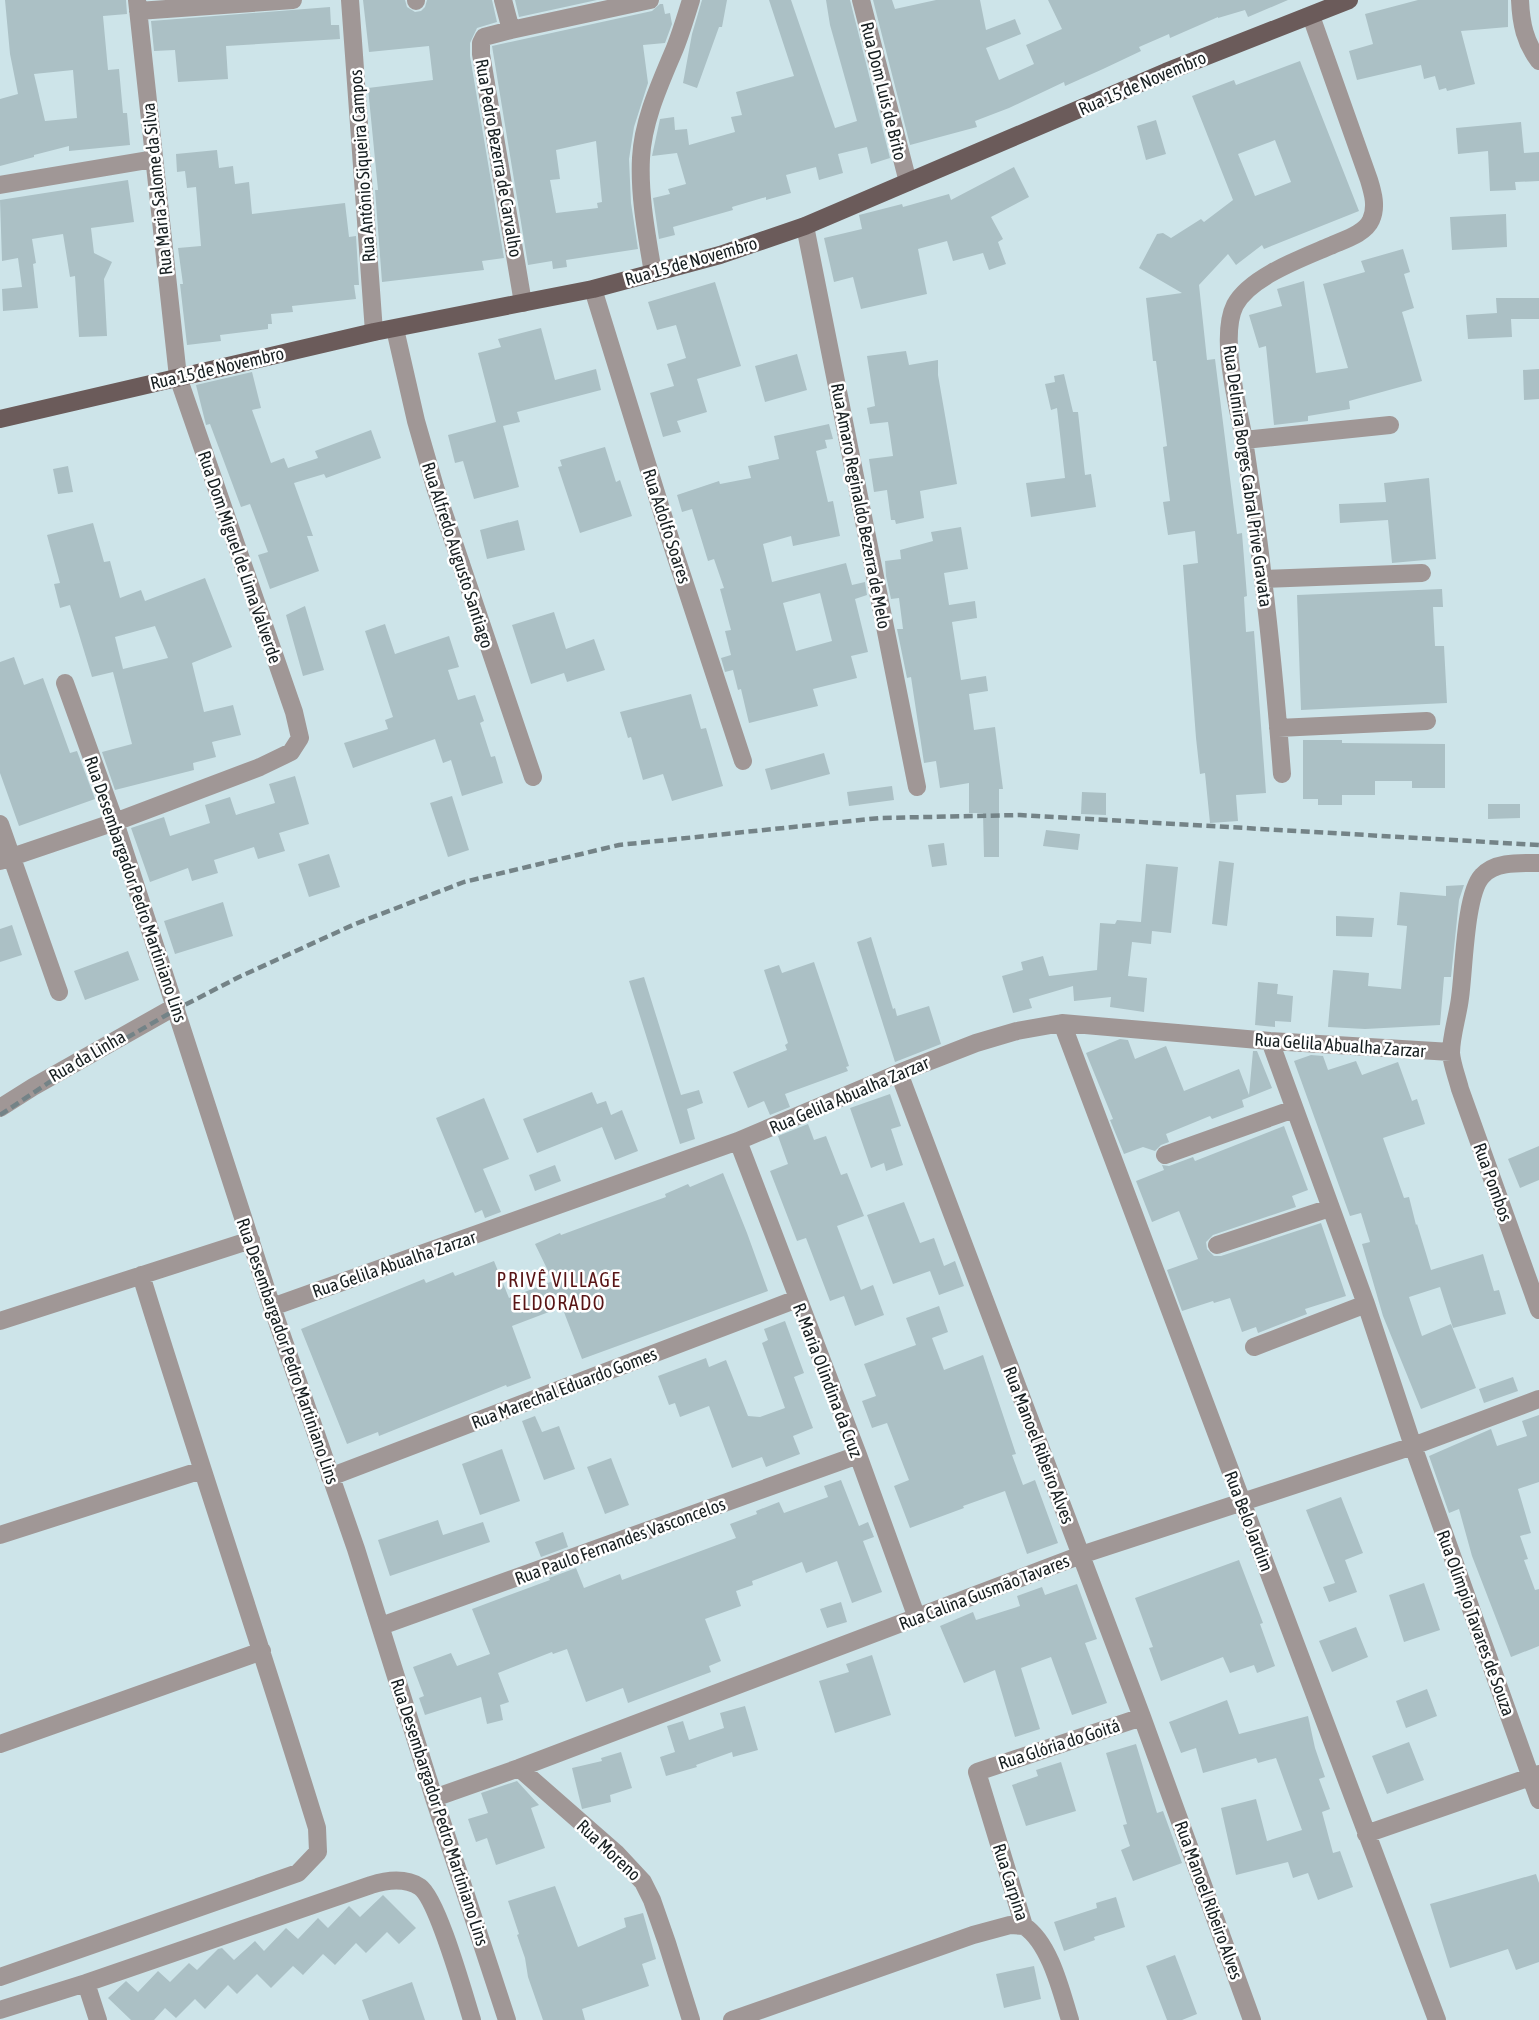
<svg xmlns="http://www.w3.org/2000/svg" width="1539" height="2020" font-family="'Asap Condensed',sans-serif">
<rect width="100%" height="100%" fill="#cde4e9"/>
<path fill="#abc0c5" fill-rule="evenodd" d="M5,0H126L127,14L103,16L108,70L119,69L123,113H127L130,145L69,151V146L34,155V157L0,166V99L18,94L10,54ZM73,70L77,118L45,121L34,74Z
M363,0H405L407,7L415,12L421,11L425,7L427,0H492L497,22L477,28L470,43V56L504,258L482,261L484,270L382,282L375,190H378L368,88L433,80L429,46L369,52Z
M515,0H597L519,17Z
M702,0H727L722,27H719L697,88L683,83L692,34Z
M769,0H791L835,128L857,121L830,25L826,0H850L890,158L871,164L867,147L838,154L843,173L819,180L816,167L786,175L791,193L766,200V197L732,207L733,210L673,227L675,235L659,239L653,198L670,194L668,189L686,184L677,153L652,156L660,119L674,117L675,130L687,129L689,145L735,132L731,117L742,115L736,92L794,76Z
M873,0H892L895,9L936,0H980L986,30L1015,19L1021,34L986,48L999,80L1034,64L1026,45L1062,29L1048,0H1288L1248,17L1245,10L1218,18V17L1170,38L1169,34L1139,47L1141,51L1103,69L1065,86L1064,82L1009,108L975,121L977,127L910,145Z
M1418,0H1508V27L1461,31L1475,84L1447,91L1446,88L1439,90L1435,76L1424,79L1421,65L1357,80L1349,51L1373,44L1365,14Z
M660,4H663L665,14L670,13L672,24L665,43L643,45L648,83L634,127L629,159L631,203L638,249L566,260L567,267L553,269L552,261L528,265L492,46L652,11ZM596,141L602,202L597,203L598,208L556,213L550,180L560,179L556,150Z
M330,7L331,25H339L340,39L226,46L228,79L178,82L175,50L154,51L151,21Z
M1300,61L1359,211L1264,249L1262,245L1236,265L1228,254L1199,285L1207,360L1215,359L1237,534L1242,533L1247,596L1244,597L1246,632L1254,631L1266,793L1236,795L1238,821L1210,823L1205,773L1200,774L1196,738L1183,565L1198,563L1195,531L1168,535L1163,502L1170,501L1163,447L1167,446L1156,361H1153L1146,298L1182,293L1139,268L1157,234L1163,233L1171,238L1201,219L1204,222L1233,200L1192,96L1234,80L1236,85ZM1275,140L1291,182L1255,196L1238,154Z
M1156,120L1166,154L1146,160L1137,126Z
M1521,122L1524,153L1539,152V181L1515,182L1516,190L1490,191L1488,151L1458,154L1456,128Z
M217,150L219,168L233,166L235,184L249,182L252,214L345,203L349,237L356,236L359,285H354L356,299L292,306L293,312L271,314L272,324H268V329L220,335L221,341L187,345L180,284H183L178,248L201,246L196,187L187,188L185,171L177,172L176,154Z
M1014,167L1029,197L991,217L1003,239L998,242L1006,264L989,270L983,253L953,261L947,241L918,249L927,294L861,309L853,277L834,282L824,238L862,229L859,215L902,204L903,207L949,194L951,200Z
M128,180L134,222L91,228L94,253L112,262L104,279L107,336L79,337L75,276L70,277L63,234L32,239L36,263L33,264L38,308L3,311L2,289L22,287L18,258L2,261L0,200Z
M1506,214L1507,247L1452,250L1450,217Z
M1403,249L1410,272L1404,274L1414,308L1402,312L1422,381L1349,401L1350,409L1308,416V421L1274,425L1266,346L1259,348L1249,315L1282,306L1277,289L1304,281L1316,373L1348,368L1323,284L1365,272L1361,261Z
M715,282L741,366L697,379L707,412L677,421L681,432L663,437L650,393L674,386L667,364L686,358L676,325L657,330L648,302Z
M1496,298H1539V319H1511L1512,337L1468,339L1466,315L1497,313Z
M541,328L555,380L596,369L601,390L517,412L520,422L503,426L519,487L474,499L463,461L455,463L448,435L496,422L478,353L501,347L498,339Z
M906,351L909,365L938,360V375L957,484L920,491L924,518L896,524L895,520H891L887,490L874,492L869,459L893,456L888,422L870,424L867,408L875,406L867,356Z
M797,354L807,390L765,402L755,366Z
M1539,369V399L1524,400L1523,370Z
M252,372L261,408L252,410L271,463L284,458L288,468L318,458L315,451L371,430L381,458L326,478L324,474L294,483L313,536H307L319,571L270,589L258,555L268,552L250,504L241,507L210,424L206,425L196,385Z
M1064,374L1073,412H1078L1085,475L1091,474L1096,507L1031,517L1026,483L1065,478L1057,408L1051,410L1045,384L1055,382L1054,376Z
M829,424L833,439L825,440L827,448L816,451L828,502L833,501L840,536L793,546L791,536L763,544L772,582L846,563L852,585L865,582L867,595L855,599L868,652L851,656L857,678L813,689L818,706L749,723L741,689L738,690L733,670L725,672L721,658L731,655L725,631L731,630L720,589L724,588L714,559L708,561L692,509L682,512L677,495L719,481L720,484L751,478L748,466L779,459L774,436ZM820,593L832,641L796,651L783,603Z
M605,447L616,482L620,480L632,516L580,533L558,467L562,466L560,460Z
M68,466L73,492L58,494L53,469Z
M1429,478L1436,559L1392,563L1388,520L1340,523L1339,504L1386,502L1384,483Z
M518,520L525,550L487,559L480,530Z
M93,523L104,562L110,561L120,598L141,590L145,601L205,578L232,647L192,663L204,712L233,705L241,735L212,742L216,757L193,763L194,770L115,790L102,752L132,744L113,672L92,677L70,605L60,608L54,584L60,583L47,535ZM155,626L168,658L123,669L115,637Z
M961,527L968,569L944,573L949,605L975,601L977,618L952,622L961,680L986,676L988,691L969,694L974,730L995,727L1003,789H999V857H984L983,813H969V783L940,788L936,761L924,763L911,677L907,678L897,629H903L899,598L891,599L886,576L885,561L901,559L900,550L933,541L931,532Z
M1442,589L1443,607H1433L1435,646H1444L1447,703L1301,710L1297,595Z
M305,606L324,670L303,676L286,615Z
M554,612L566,649L594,639L605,670L567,682L564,673L531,684L512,625Z
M385,624L395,654L449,636L459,667L448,670L458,700L475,695L484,721L480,723L491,757L495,756L503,783L462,796L451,760L443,763L435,739L353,768L344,743L388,729L385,720L393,717L365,631Z
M14,657L24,685L43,678L70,753L77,751L95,799L19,826L0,773V662Z
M691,694L701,729L706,728L723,786L672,801L663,774L643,780L631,737L628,738L620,712Z
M1303,740H1342V743L1445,744V788H1412V781H1375V795H1342V805H1318V799H1303Z
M824,753L830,774L771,790L765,769Z
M295,776L309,824L279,833L285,851L258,859L254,847L214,860L218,873L192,881L188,868L150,882L131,828L164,817L170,836L210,823L205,805L230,797L236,815L275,803L269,784Z
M892,786L894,800L849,806L847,792Z
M1082,792L1106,793V815L1081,814Z
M452,796L469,850L448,857L430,803Z
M1488,804H1520V818L1488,819Z
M1046,830L1080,834L1078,850L1043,846Z
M944,843L947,865L932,867L928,845Z
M329,854L340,887L309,897L298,864Z
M1219,861L1234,863L1227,926L1212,924Z
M1146,864L1178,867L1171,933L1152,931L1151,944L1132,942L1128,976L1147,978L1144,1012L1110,1007L1111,997L1074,1001L1073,986L1029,999L1032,1008L1013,1013L1002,976L1023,970L1021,962L1043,956L1049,976L1097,970L1100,923L1115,924L1117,920L1141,922Z
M1464,885L1459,900L1451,977H1444L1440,1025L1365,1029L1328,1027L1333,970L1369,973L1368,986L1401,989L1407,926L1397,925L1400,892L1446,896V886Z
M223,902L233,936L175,954L164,921Z
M1336,916L1374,918L1372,937L1336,936Z
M12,925L22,955L0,962V929Z
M871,937L893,1009L895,1008L897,1016L929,1006L941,1044L895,1062L857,942Z
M128,951L139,980L85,1000L74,971Z
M814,962L849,1066L846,1067L848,1071L785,1094L790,1107L770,1115L764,1101L748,1108L733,1072L787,1050L785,1045L788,1043L764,970L779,965L782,973Z
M644,977L681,1095L699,1090L703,1103L687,1109L695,1139L680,1144L629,981Z
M1258,982L1278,984L1277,994L1293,996L1291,1022L1275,1021V1027L1255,1025Z
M1120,1039L1128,1040L1135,1059L1166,1046L1184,1091L1239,1069L1249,1095L1253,1051H1257L1272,1088L1242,1100L1244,1107L1212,1119L1210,1116L1166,1134L1169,1142L1161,1145L1155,1151L1143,1147L1124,1154L1110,1120L1113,1119L1086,1053Z
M1311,1055L1323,1056L1328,1070L1356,1061L1362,1075L1398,1062L1412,1101L1417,1099L1425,1124L1383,1138L1404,1198L1409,1197L1416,1225L1417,1224L1431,1270L1483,1254L1494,1291L1499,1290L1506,1314L1453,1328L1440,1287L1409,1297L1422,1336L1451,1324L1476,1388L1421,1409L1383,1316L1362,1244L1370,1242L1361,1213L1350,1216L1294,1061Z
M592,1092L597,1104L606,1101L611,1115L622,1110L638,1151L615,1160L602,1127L537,1153L523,1119Z
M890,1094L901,1126L891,1129L903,1165L886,1171L884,1163L871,1168L850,1108Z
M484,1098L509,1159L483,1169L501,1212L485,1218L482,1210L475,1213L436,1118Z
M808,1124L814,1140L826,1136L841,1175L847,1173L864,1216L837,1226L861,1290L873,1285L884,1315L855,1326L844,1296L830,1301L806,1238L797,1241L770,1171L788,1164L778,1136Z
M1284,1126L1308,1190L1292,1196L1296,1207L1213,1235L1206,1242L1207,1249L1214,1256H1221L1321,1223L1346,1296L1305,1309L1307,1314L1258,1333L1256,1327L1242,1332L1230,1298L1214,1303L1213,1301L1182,1311L1167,1270L1198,1259L1179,1211L1152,1222L1136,1181L1164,1170L1162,1165L1169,1166L1193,1157L1195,1161Z
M1539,1146V1180L1520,1188L1508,1159Z
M555,1165L561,1181L535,1191L529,1175Z
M723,1173L747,1233L768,1291L582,1359L562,1307L512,1326L531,1378L507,1387L506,1385L379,1436L378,1432L347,1444L301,1329L424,1279L426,1283L453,1272L455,1276L494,1261L509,1298L553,1281L535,1244L560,1233L561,1235L599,1221L666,1197L665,1194L688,1184L690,1187Z
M904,1202L920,1243L934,1238L944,1266L955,1261L964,1286L939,1295L930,1271L893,1284L867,1215Z
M939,1306L948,1332L932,1338L944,1370L983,1355L1016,1454L1012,1455L1023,1485L1035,1480L1058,1543L1027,1554L1005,1491L963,1506L964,1508L910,1528L894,1486L909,1480L887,1423L872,1428L862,1401L876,1396L864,1364L916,1345L906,1318Z
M785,1321L804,1373L794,1377L813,1428L793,1436L800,1454L766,1467L762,1457L732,1468L709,1406L680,1417L675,1403L669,1405L658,1376L706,1358L709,1367L726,1360L748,1416L760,1417L785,1408L762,1343L768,1340L764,1329Z
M1513,1377L1518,1391L1484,1403L1479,1389Z
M1539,1415V1482L1518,1489L1531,1533L1520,1536L1528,1559L1524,1560L1535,1590L1539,1589V1646L1511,1657L1472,1556L1459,1509L1449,1513L1429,1456L1491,1429L1497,1446L1527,1436L1522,1421Z
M535,1416L542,1432L559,1426L575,1469L544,1480L522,1421Z
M502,1449L520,1501L480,1515L462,1464Z
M611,1458L629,1505L605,1514L587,1467Z
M841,1480L859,1526L868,1522L874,1537L863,1541L882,1592L852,1603L837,1561L806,1573L802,1562L752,1581L753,1585L736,1591L741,1606L705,1619L721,1661L709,1666L711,1672L628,1703L623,1688L586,1702L567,1649L553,1654L552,1652L498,1673L509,1702L500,1705L503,1720L487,1724L481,1697L425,1715L419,1698L424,1696L413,1667L451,1653L457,1666L490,1654L472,1609L550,1580L549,1578L576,1568L584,1588L620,1574L622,1580L736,1538L730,1524L757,1514L756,1511L779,1502L784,1513L828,1497L824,1486Z
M1341,1497L1363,1553L1345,1560L1357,1592L1329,1602L1323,1587L1335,1583L1306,1510Z
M438,1520L443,1535L483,1522L490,1542L390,1576L378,1540Z
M563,1532L568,1547L541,1557L535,1542Z
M1239,1560L1263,1623L1260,1624L1275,1666L1257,1673L1254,1665L1230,1673L1223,1657L1161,1681L1149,1648L1153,1647L1135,1598Z
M1424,1583L1440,1630L1404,1642L1389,1595Z
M1077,1584L1097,1639L1085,1643L1107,1703L1072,1715L1051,1657L1021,1668L1040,1729L1015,1737L995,1670L964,1683L940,1626L973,1612L976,1620L1020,1606L1017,1596L1042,1587L1045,1595Z
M841,1602L847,1622L827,1628L820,1609Z
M1356,1627L1368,1657L1332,1672L1319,1641Z
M872,1655L891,1715L835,1733L819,1681L849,1672L846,1664Z
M1427,1689L1437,1716L1406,1728L1396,1701Z
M1227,1700L1239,1734L1308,1716L1315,1748L1325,1777L1319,1779L1330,1809L1322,1812L1333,1853L1340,1851L1353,1887L1318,1900L1308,1873L1293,1878L1288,1862L1236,1875L1221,1808L1256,1799L1267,1841L1302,1830L1276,1758L1258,1763L1256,1758L1203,1773L1196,1748L1181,1753L1169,1722Z
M745,1706L758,1750L733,1757L732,1752L696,1765L697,1767L666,1776L660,1757L675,1752L667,1726L683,1721L689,1740L724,1728L720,1713Z
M1409,1742L1424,1780L1387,1794L1372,1756Z
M1136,1744L1157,1813L1163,1811L1182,1863L1133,1881L1121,1850L1130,1846L1123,1825L1127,1824L1106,1753Z
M621,1752L632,1788L610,1795L611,1802L582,1809L572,1768L602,1761L601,1758Z
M1061,1762L1076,1811L1026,1826L1012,1785L1038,1776L1036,1770Z
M517,1781L539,1805L531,1808L545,1848L496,1865L487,1838L476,1842L468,1819L488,1813L481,1793Z
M1536,1874L1539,1883V1962L1516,1970L1508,1949L1450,1968L1430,1904Z
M555,1886L578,1947L626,1927L624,1918L643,1913L656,1959L642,1964L649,1986L582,2009L585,2020H543L528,1977L525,1958L517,1935L519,1934L508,1901Z
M383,1895L416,1928L399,1944L387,1932L366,1953L356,1943L335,1965L323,1954L303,1975L293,1966L271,1988L257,1974L237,1994L228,1985L205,2009L195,1999L176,2018L165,2008L154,2020H131L108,1998L126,1981L138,1992L158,1971L170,1982L189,1963L197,1970L218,1949L222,1948L234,1960L255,1941L264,1951L286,1928L298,1939L318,1918L328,1928L349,1906L360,1917Z
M1116,1897L1125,1927L1094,1937L1095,1940L1064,1951L1054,1922L1097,1908L1096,1903Z
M1175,1955L1197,2014L1182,2020H1167L1146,1966Z
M1034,1966L1041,1999L1004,2008L996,1974Z
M412,1982L425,2020H369L362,2000Z"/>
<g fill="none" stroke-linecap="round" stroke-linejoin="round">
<path stroke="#a09796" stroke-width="18" d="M350,0L374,332
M416,0V1
M503,0L511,30L484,37L481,43V54L523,303
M861,0L908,182
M1520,0C1521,24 1525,42 1539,61
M138,11L293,0
M511,30L650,0
M0,185L154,159
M805,226L917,787
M653,273C647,236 639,197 641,158C643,120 660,84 675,48C681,33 686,16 691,0
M593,289L674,551L743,761
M395,329L416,421L435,487L533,777
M1244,440L1390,425
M1263,579L1422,573
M65,683L115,822L272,1307L356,1549L434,1798L507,2020
M1278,728L1427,721
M1282,774C1277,709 1271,644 1263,579C1258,533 1251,486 1244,440C1238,405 1219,337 1235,305C1250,277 1302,258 1330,246C1343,240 1365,234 1371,220C1377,207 1373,193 1369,180L1311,16
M0,824L59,992
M0,861L115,822L260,767L291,752L300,738L294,712L178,377L137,0
M1539,863C1521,863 1495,861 1482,876C1465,894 1464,971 1460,998C1458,1015 1451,1036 1451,1053C1452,1065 1457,1077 1460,1089L1539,1310
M1062,1023L1437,2020
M1270,1041L1366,1304L1413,1446L1539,1800
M899,1073L1142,1717L1252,2020
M0,1108L33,1087L176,1006
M738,1141L858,1455L917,1618
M1165,1155L1294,1109
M1217,1245L1330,1208
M272,1307L738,1141L899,1073L976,1043L1017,1031L1062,1023L1270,1041L1451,1052
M0,1321L251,1240
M1254,1347L1366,1304
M330,1477L797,1299
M0,1535L202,1470
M381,1626L858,1455
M0,1744L262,1651
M519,1768L616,1853L643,1882L652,1900L667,1943L691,2020
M434,1798L519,1768L1081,1555L1413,1446L1539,1399
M1366,1834L1539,1774
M0,1977L298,1873L318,1852L317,1828C260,1643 198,1460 141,1275
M86,1983L98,2020
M0,2010L86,1983L371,1885C387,1880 406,1878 420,1887C438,1900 464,1995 472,2020
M732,2020L973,1935L1010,1925L1024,1926
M1070,2020C1061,1991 1050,1943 1024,1926L977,1772L1142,1717"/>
<path stroke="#6b5b5a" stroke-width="18" d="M0,419L374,332L593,289L720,255L805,226L1166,72L1349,0"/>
<path stroke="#748387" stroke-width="4.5" stroke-dasharray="9 4.5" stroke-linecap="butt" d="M0,1115L48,1083L177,1009L239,977L355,924L464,882L619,845L880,818L1020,815L1539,845"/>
</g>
<g text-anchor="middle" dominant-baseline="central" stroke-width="5" stroke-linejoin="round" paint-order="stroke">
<g font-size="18" fill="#171f21" stroke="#fff">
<text transform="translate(1142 83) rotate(-23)">Rua 15 de Novembro</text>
<text transform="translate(884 91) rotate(76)">Rua Dom Luis de Brito</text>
<text transform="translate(499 158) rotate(80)">Rua Pedro Bezerra de Carvalho</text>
<text transform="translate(362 166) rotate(-94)">Rua Antônio Siqueira Campos</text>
<text transform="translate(157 189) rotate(-96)">Rua Maria Salome da Silva</text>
<text transform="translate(691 261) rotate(-16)">Rua 15 de Novembro</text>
<text transform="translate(217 368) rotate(-13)">Rua 15 de Novembro</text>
<text transform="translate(1248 476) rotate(82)">Rua Delmira Borges Cabral Prive Gravata</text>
<text transform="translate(861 506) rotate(79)">Rua Amaro Reginaldo Bezerra de Melo</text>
<text transform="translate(667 526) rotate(72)">Rua Adolfo Soares</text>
<text transform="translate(458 555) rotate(72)">Rua Alfredo Augusto Santiago</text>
<text transform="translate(240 557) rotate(71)">Rua Dom Miguel de Lima Valverde</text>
<text transform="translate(136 889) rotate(71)">Rua Desembargador Pedro Martiniano Lins</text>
<text transform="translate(1340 1045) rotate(4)">Rua Gelila Abualha Zarzar</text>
<text transform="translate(87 1056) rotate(-30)">Rua da Linha</text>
<text transform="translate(849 1095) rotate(-23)">Rua Gelila Abualha Zarzar</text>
<text transform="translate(1493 1182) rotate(70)">Rua Pombos</text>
<text transform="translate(394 1264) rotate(-19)">Rua Gelila Abualha Zarzar</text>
<text transform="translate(288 1351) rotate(71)">Rua Desembargador Pedro Martiniano Lins</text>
<text transform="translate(828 1380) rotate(69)">R. Maria Olindina da Cruz</text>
<text transform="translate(564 1388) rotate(-21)">Rua Marechal Eduardo Gomes</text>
<text transform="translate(1039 1445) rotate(69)">Rua Manoel Ribeiro Alves</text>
<text transform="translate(1249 1521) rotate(69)">Rua Belo Jardim</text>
<text transform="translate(620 1541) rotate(-20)">Rua Paulo Fernandes Vasconcelos</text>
<text transform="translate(984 1592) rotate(-21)">Rua Calina Gusmão Tavares</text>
<text transform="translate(1476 1623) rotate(70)">Rua Olímpio Tavares de Souza</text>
<text transform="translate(1059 1744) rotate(-18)">Rua Glória do Goitá</text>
<text transform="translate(440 1812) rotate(72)">Rua Desembargador Pedro Martiniano Lins</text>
<text transform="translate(609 1850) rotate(43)">Rua Moreno</text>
<text transform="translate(1011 1882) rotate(72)">Rua Carpina</text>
<text transform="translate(1209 1900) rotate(70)">Rua Manoel Ribeiro Alves</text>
</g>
<g font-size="20" letter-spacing="1.5" fill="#581415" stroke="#fff">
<text x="559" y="1279">PRIVÊ VILLAGE<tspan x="559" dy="23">ELDORADO</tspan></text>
</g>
</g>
</svg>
